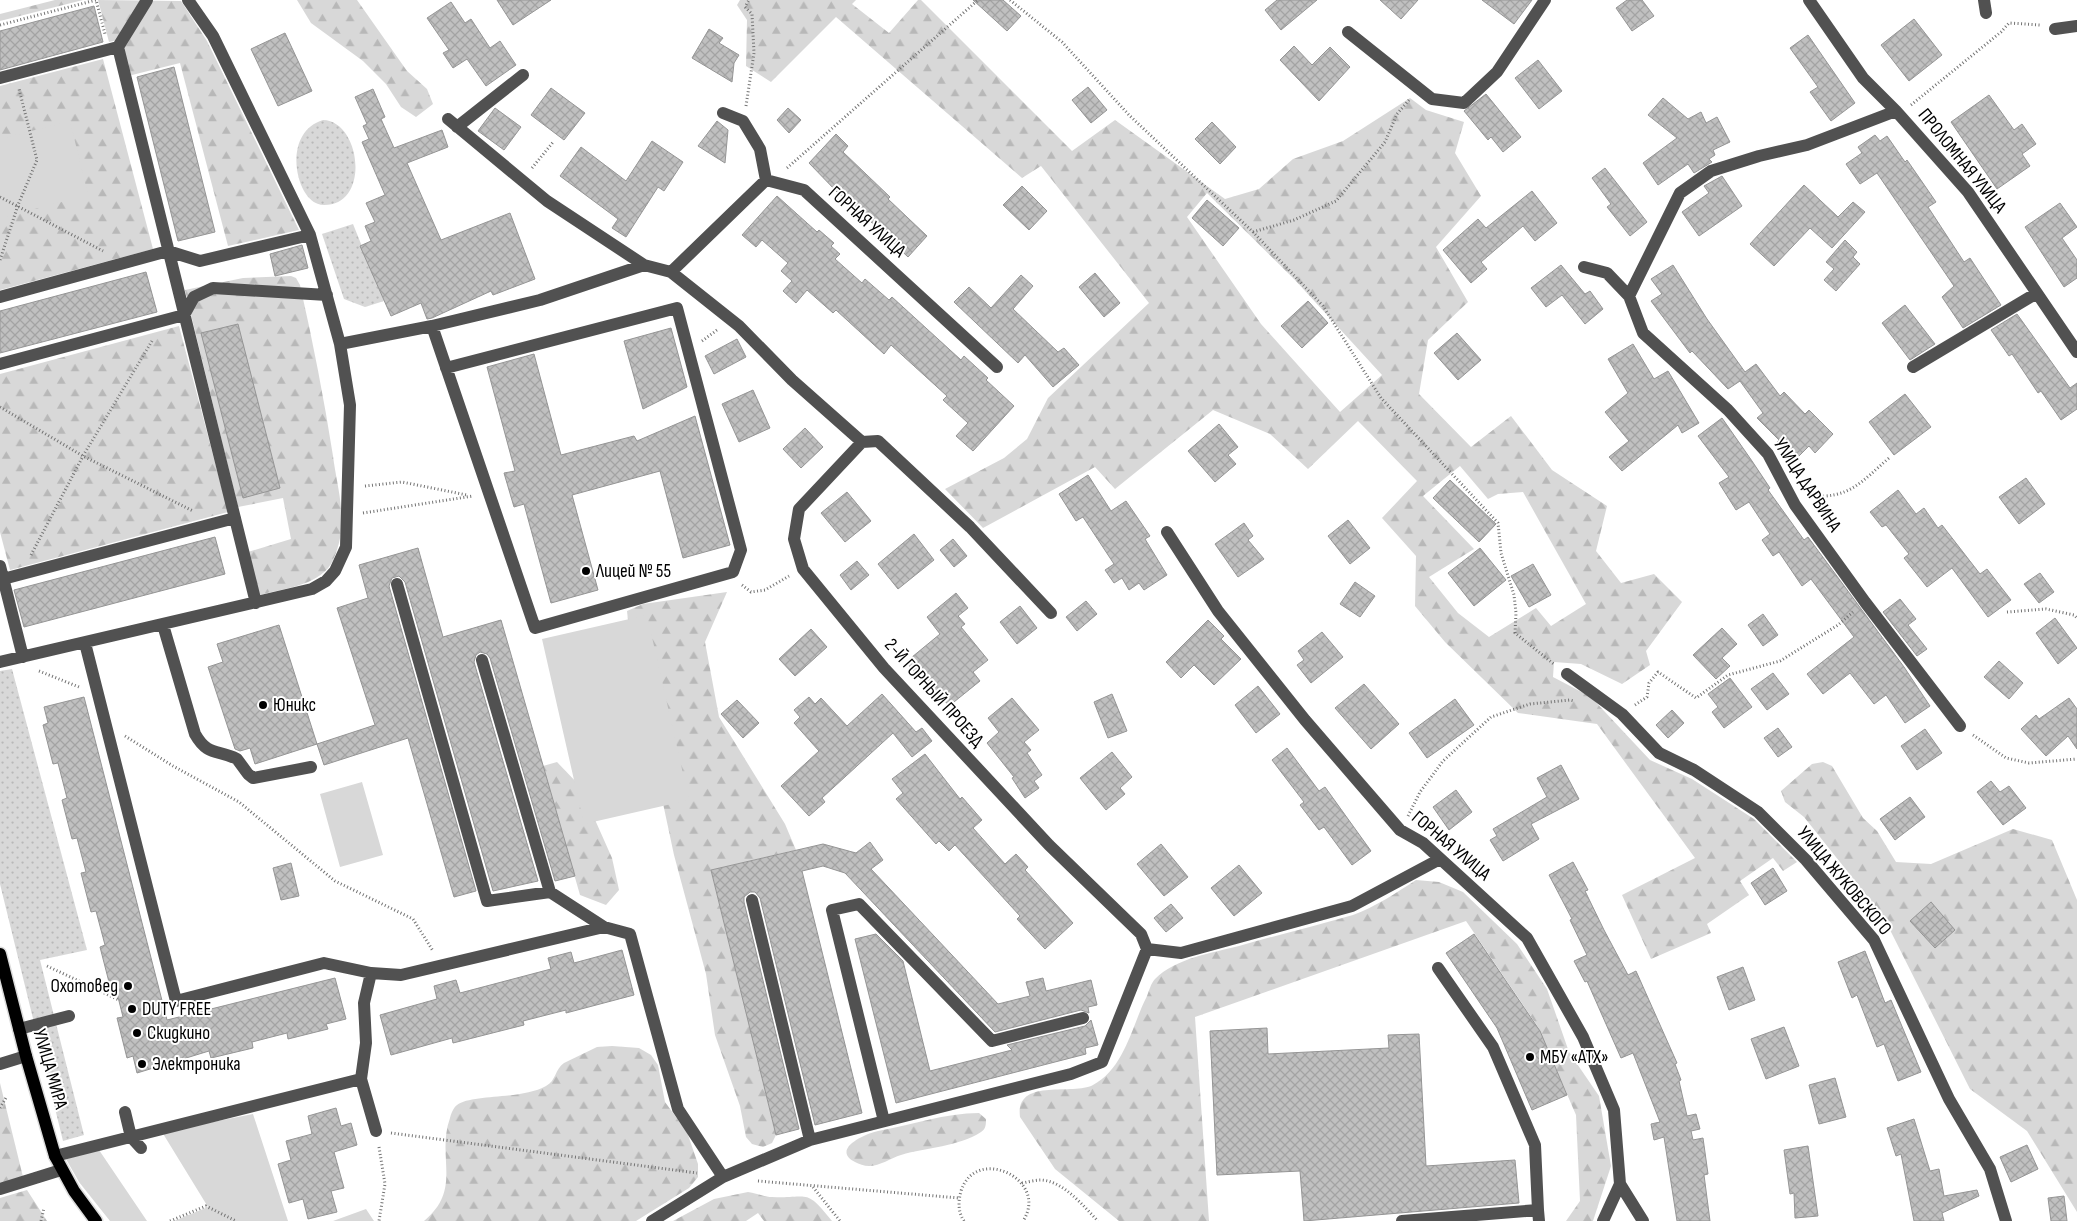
<svg xmlns="http://www.w3.org/2000/svg" width="2077" height="1221" font-family="'Sofia Sans Condensed',sans-serif">
<defs>
<pattern id="grass-dots" width="8" height="8" patternUnits="userSpaceOnUse" patternTransform="scale(1.25)"><rect width="8" height="8" fill="#d8d8d8"/><path d="M2 2h.1M6 6h.1" fill="none" stroke="#b8b8b8" stroke-width="1.8" stroke-linecap="round"/></pattern>
<pattern id="forest-firs" width="22" height="20" patternUnits="userSpaceOnUse" patternTransform="scale(1.25)"><rect width="22" height="20" fill="#d8d8d8"/><path d="M5 1l3.5 6h-7zM16 11l3.5 6h-7z" fill="#b8b8b8"/></pattern>
<pattern id="building-cross-hatch" width="8" height="8" patternUnits="userSpaceOnUse" patternTransform="scale(1.25)"><rect width="8" height="8" fill="#c0c0c0"/><path d="M0 0l8 8M0 8l8-8" fill="none" stroke="#a3a3a3"/></pattern>
</defs>
<rect width="100%" height="100%" fill="#fff"/>
<path fill="url(#grass-dots)" d="M323,120C361,121 371,205 324,205C315,205 308,198 304,191C291,167 293,129 323,120Z
M353,224L384,301L365,307L344,299L322,234Z
M12,669L87,950L40,960L84,1135L63,1141L0,884V671Z"/>
<path fill="url(#forest-firs)" fill-rule="evenodd" d="M55,0H83L0,21V14Z
M98,0L181,1L207,41L299,230L228,246L180,63L128,76L118,40L109,42Z
M297,0H357L407,71L427,89L433,104L416,117L401,107L386,84L363,61L311,23Z
M740,0H856L852,4L889,33L918,0H921L1072,151L1115,120L1225,199L1259,189L1293,159L1343,141L1410,98L1426,110L1464,122L1455,153L1481,196L1436,247L1468,302L1428,340L1419,394L1471,447L1511,416L1552,470L1607,506L1596,551L1621,583L1654,574L1682,602L1646,651L1650,665L1622,684L1581,664L1554,662L1553,677L1591,697L1650,760L1692,779L1754,819L1797,862L1783,871L1773,858L1740,881L1749,895L1707,924L1711,933L1651,959L1622,895L1695,858L1597,724L1518,713L1445,642L1415,606L1416,556L1382,518L1417,481L1358,421L1308,469L1270,434L1213,410L1115,489L1095,467L983,528L945,489L1004,458L1027,439L1048,398L1149,303L1041,166L1022,178L836,17L771,82L746,66L747,20L737,5ZM1207,193L1295,280L1382,375L1340,412L1261,324L1187,217ZM1460,466L1488,499L1498,494L1523,492L1586,604L1551,626L1536,608L1489,637L1458,613L1429,577L1474,549L1423,496Z
M103,59L153,249L0,290V86Z
M291,276L296,278L300,285C313,342 324,399 333,456C336,480 344,507 341,531C340,542 336,555 331,564C317,586 282,589 259,595L248,552L291,539L283,498L238,507L185,290L243,278Z
M179,326L228,512L10,570L0,532V374Z
M727,592L705,642L719,717L785,824L796,850L711,870L776,1135L772,1143L763,1147L752,1144L746,1137L740,1106L715,1035L706,974L674,855L632,658L627,611L643,604Z
M557,762L580,786L612,858L619,890L606,905L580,895L543,766Z
M1823,762L1832,766L1863,818L1877,831L1896,862L1931,864L2013,829L2052,840L2077,900V1212L2027,1131L1970,1089L1883,916L1804,817L1785,802L1781,791L1812,764Z
M1416,880L1439,882L1463,892L1517,944L1547,989L1569,1052L1599,1096L1611,1166L1593,1221H1566L1580,1201L1576,1115L1538,1027L1466,921L1195,1017L1209,1221H1119L1055,1169L1020,1117C1015,1077 1072,1096 1093,1085C1125,1068 1132,1025 1147,996C1149,991 1151,983 1155,979C1176,958 1212,953 1239,946C1277,935 1315,926 1353,915C1375,907 1396,893 1416,880Z
M612,1046L639,1048L651,1055L658,1065L665,1102L687,1132L698,1164V1177L689,1188L636,1221H424C463,1189 436,1157 450,1118C451,1114 453,1108 457,1105C472,1094 521,1100 546,1086C556,1081 555,1069 564,1063L597,1047Z
M0,1083L23,1177L0,1184Z
M979,1113L986,1119C986,1124 986,1129 981,1132C958,1147 927,1147 901,1155C891,1158 880,1166 869,1166C864,1166 859,1164 855,1162C830,1149 867,1133 878,1131C911,1125 946,1113 979,1113Z
M27,1190L47,1221H0V1198Z
M748,1192C756,1193 764,1197 772,1197C809,1199 805,1187 832,1221H764L758,1213L746,1221H673L714,1199Z"/>
<path fill="#d8d8d8" d="M70,121L88,195L0,218V139Z
M647,615L689,800L584,824L542,639Z
M362,782L383,855L340,867L320,794Z
M253,1114L288,1221H174L208,1207L162,1132Z
M99,1150L147,1221H110L79,1182L66,1159Z
M366,1209L374,1221H333Z"/>
<path fill="url(#building-cross-hatch)" stroke="#959595" d="M497,0H551L513,25Z
M973,0H1003L1021,16L1007,31Z
M1277,0H1317L1281,30L1265,10Z
M1380,0H1418L1401,19Z
M1482,0H1532L1514,24Z
M1627,0H1642L1654,16L1632,31L1616,8Z
M451,2L465,23L471,19L490,48L500,41L516,65L486,86L467,59L453,68L443,53L449,50L427,18Z
M94,6L103,42L0,70V31Z
M1914,19L1942,55L1909,81L1881,45Z
M709,29L723,38L719,43L739,55L734,63L732,82L692,58Z
M285,33L312,91L278,106L251,49Z
M1808,35L1855,103L1831,121L1810,92L1818,87L1790,48Z
M1294,46L1312,65L1330,47L1350,67L1319,101L1280,60Z
M1538,60L1562,91L1539,109L1515,78Z
M174,67L215,232L178,241L137,77Z
M1088,87L1107,110L1091,123L1072,100Z
M551,88L585,113L564,140L531,115Z
M373,89L385,117L381,119L394,148L442,130L448,147L407,163L441,240L510,213L535,279L493,295L491,291L432,318L427,319L421,303L391,316L360,246L371,241L365,226L375,222L366,203L385,195L362,142L369,139L363,126L367,124L355,97Z
M1486,94L1521,137L1503,152L1491,137L1488,140L1464,111Z
M1989,95L2014,130L2022,124L2036,144L2022,154L2030,166L1997,189L1951,122Z
M1663,98L1688,119L1701,112L1706,123L1717,117L1730,142L1713,150L1715,155L1709,159L1712,162L1694,173L1688,164L1658,185L1643,163L1677,138L1648,115Z
M495,108L521,127L504,150L478,131Z
M788,108L801,120L789,133L777,120Z
M717,121L728,130L725,163L698,146Z
M1212,122L1236,147L1220,164L1195,139Z
M836,134L848,146L843,152L890,197L888,199L927,236L908,257L869,220L866,222L809,163Z
M1875,135L1880,141L1887,136L1905,162L1907,160L1936,202L1928,207L1964,262L1970,258L2001,305L1963,328L1942,297L1954,286L1877,173L1860,184L1846,164L1862,153L1858,147Z
M652,141L683,162L664,191L658,187L626,237L612,228L618,219L560,176L581,147L626,181Z
M1605,168L1647,222L1630,236L1607,207L1611,204L1592,178Z
M1722,176L1742,206L1699,236L1682,212L1709,193L1704,186Z
M1804,185L1838,217L1853,202L1865,212L1832,248L1810,228L1774,266L1750,244Z
M1022,186L1047,211L1029,230L1003,205Z
M1532,191L1557,223L1535,241L1523,226L1481,262L1487,269L1471,283L1443,250L1478,219L1486,228Z
M777,196L817,232L819,230L834,243L831,246L840,254L835,259L862,283L865,279L889,300L892,297L961,360L964,356L988,378L986,380L1014,406L973,451L956,436L968,423L943,400L947,396L891,345L884,354L836,310L833,313L807,290L796,303L783,291L792,281L781,271L788,263L762,240L756,247L742,235Z
M1207,200L1239,228L1223,246L1192,218Z
M2060,203L2077,227L2062,238L2077,260V278L2064,287L2025,227Z
M1845,240L1857,252L1853,257L1860,264L1836,291L1824,280L1834,269L1826,262Z
M302,245L308,268L275,276L270,254Z
M1561,265L1585,294L1590,291L1603,309L1585,324L1562,295L1546,307L1531,288Z
M1673,265L1707,319L1745,372L1756,364L1780,396L1784,392L1805,414L1809,410L1833,434L1815,453L1809,446L1794,461L1776,443L1779,440L1757,418L1763,413L1740,381L1728,389L1692,351L1690,353L1651,301L1662,294L1651,279Z
M146,272L157,312L0,353V311Z
M1095,273L1120,303L1104,317L1079,287Z
M1021,275L1033,286L1013,309L1058,352L1064,348L1079,365L1053,387L1025,355L1018,363L954,302L969,287L991,308Z
M1308,301L1328,323L1302,348L1281,326Z
M1905,305L1935,344L1910,360L1882,323Z
M2017,314L2070,388L2077,383V409L2061,420L2041,391L2038,393L2012,354L2009,356L1991,330Z
M238,324L280,488L243,498L201,333Z
M671,328L687,387L643,409L624,341Z
M1457,333L1481,360L1458,380L1434,353Z
M737,339L746,357L714,374L705,356Z
M1633,344L1654,379L1668,371L1699,423L1682,433L1678,425L1622,471L1609,457L1629,441L1605,412L1628,393L1608,359Z
M534,354L561,455L634,436L637,441L695,416L730,545L683,558L660,471L572,495L598,590L551,603L524,504L514,507L504,473L515,471L487,367Z
M753,390L770,428L739,442L722,404Z
M1905,394L1931,427L1894,455L1869,422Z
M1722,418L1752,461L1770,488L1768,490L1804,540L1808,537L1904,667L1930,706L1905,723L1886,695L1874,704L1850,673L1823,694L1807,674L1854,637L1811,579L1802,586L1779,552L1773,556L1762,540L1770,534L1749,502L1736,510L1719,483L1729,477L1698,436Z
M1219,424L1238,447L1228,455L1236,464L1215,482L1188,451Z
M805,428L823,447L801,468L783,449Z
M1088,475L1111,511L1126,501L1150,536L1145,539L1167,575L1144,590L1139,583L1129,590L1122,578L1114,583L1105,570L1114,564L1083,517L1076,521L1059,494Z
M2026,478L2045,504L2019,524L1999,497Z
M1450,480L1496,524L1479,542L1433,498Z
M1898,490L1916,514L1924,508L1938,528L1942,525L1980,574L1987,569L2011,600L1988,617L1952,568L1927,587L1904,558L1909,554L1886,525L1882,527L1870,512Z
M847,492L871,521L845,542L821,513Z
M1348,520L1370,548L1350,564L1328,536Z
M1244,523L1253,536L1248,540L1264,559L1238,577L1215,544Z
M914,534L934,560L898,589L878,564Z
M215,537L225,574L24,627L14,590Z
M953,539L967,556L954,567L940,550Z
M418,548L443,637L501,620L575,876L555,881L490,658L487,654L480,652L476,655L474,662L538,881L493,891L405,582L399,576L392,578L389,586L476,891L454,897L408,738L324,765L317,744L375,725L337,608L368,598L359,565Z
M1480,548L1506,580L1474,606L1448,573Z
M857,561L869,575L851,590L840,575Z
M1533,564L1551,595L1529,607L1511,576Z
M2040,573L2054,592L2039,603L2024,584Z
M1355,582L1375,596L1360,617L1340,604Z
M956,593L968,608L958,616L965,624L961,627L988,660L973,672L980,681L949,706L921,672L917,675L906,662L940,634L927,617Z
M1900,599L1916,619L1908,625L1927,649L1917,656L1883,612Z
M1086,601L1097,614L1077,631L1066,617Z
M1020,606L1037,628L1017,644L1000,622Z
M1763,614L1778,635L1763,646L1748,625Z
M2055,618L2077,648L2058,664L2036,633Z
M1208,620L1224,636L1221,639L1241,659L1214,685L1194,665L1181,678L1166,662Z
M279,625L317,744L255,764L250,748L240,751L235,749L208,667L223,662L217,644Z
M1722,628L1737,644L1722,658L1730,666L1716,679L1693,655Z
M811,629L827,647L795,676L779,659Z
M1322,632L1343,657L1311,683L1297,665L1304,660L1298,651Z
M1999,661L2023,683L2009,699L1984,677Z
M1773,673L1789,694L1767,710L1751,689Z
M1730,678L1752,707L1724,728L1712,712L1718,707L1708,694Z
M1364,684L1399,724L1371,749L1335,708Z
M1258,686L1280,714L1256,733L1235,705Z
M882,694L916,732L922,728L932,741L912,757L893,733L822,798L825,802L809,816L781,786L819,751L794,723L800,717L794,710L809,697L815,704L821,698L847,726Z
M1112,694L1127,731L1108,738L1094,702Z
M84,697L167,1020L335,978L346,1019L326,1024L328,1029L288,1039L287,1033L252,1042L253,1048L211,1058L209,1051L137,1073L133,1056L127,1058L117,1018L123,1017L115,985L110,986L100,947L105,945L96,911L91,912L81,873L86,872L77,838L72,839L62,800L67,798L58,763L53,764L43,725L48,723L44,707Z
M1012,698L1039,730L1024,742L1031,750L1027,753L1042,775L1034,781L1039,788L1025,798L1012,778L1014,777L987,743L999,732L988,718Z
M2069,698L2077,709V749L2068,736L2046,756L2021,729L2036,715L2039,719Z
M1455,699L1474,725L1427,758L1409,733Z
M737,700L759,723L743,738L721,714Z
M1672,710L1684,723L1668,738L1656,725Z
M1778,728L1792,747L1778,757L1764,738Z
M1925,729L1942,753L1917,770L1901,746Z
M1287,748L1319,791L1325,787L1371,851L1352,865L1324,827L1319,830L1300,805L1304,802L1272,760Z
M1112,752L1132,777L1120,788L1125,794L1106,810L1080,778Z
M925,754L960,799L962,797L982,820L973,828L1005,864L1016,854L1028,867L1025,870L1073,923L1045,949L1017,919L1020,916L955,845L949,851L939,841L936,844L896,799L903,793L892,779Z
M1561,765L1579,799L1531,824L1539,839L1503,861L1490,840L1497,836L1493,829L1547,797L1537,778Z
M1991,781L2000,792L2009,786L2026,808L2003,825L1977,792Z
M1456,790L1472,812L1449,830L1433,807Z
M1910,797L1925,817L1895,840L1880,819Z
M870,842L883,860L871,869L998,1004L1030,996L1026,982L1043,978L1046,991L1091,980L1097,1005L1088,1007L1089,1013L1081,1010L995,1032L845,873L823,866L802,871L862,1113L815,1125L760,898L755,892H750L744,897V902L799,1129L776,1135L711,870L823,844L856,853Z
M1161,844L1188,877L1164,896L1137,864Z
M1573,862L1588,890L1585,891L1604,930L1628,975L1636,971L1677,1063L1675,1064L1681,1080L1679,1081L1687,1116L1696,1114L1700,1129L1691,1131L1693,1140L1703,1138L1708,1174L1704,1175L1710,1221H1677L1664,1137L1654,1140L1651,1124L1660,1122L1633,1053L1621,1058L1587,981L1585,982L1574,961L1587,955L1570,920L1572,919L1549,875Z
M291,863L299,896L281,900L273,868Z
M1239,865L1262,893L1234,916L1211,888Z
M1773,868L1787,891L1765,905L1751,883Z
M1931,902L1955,930L1935,948L1910,921Z
M1171,904L1183,918L1166,932L1154,918Z
M876,934L903,961L930,1071L1012,1050L1007,1045L1085,1026L1091,1020L1098,1045L1085,1048L1086,1054L896,1103L855,939Z
M1474,934L1540,1031L1567,1095L1532,1110L1497,1028L1446,953Z
M622,950L634,995L566,1013V1010L523,1021L524,1025L453,1043L452,1038L391,1055L380,1015L437,999L434,986L456,980L460,993L551,969L548,958L571,952L574,963Z
M1865,951L1885,1003L1891,1000L1921,1072L1898,1081L1884,1044L1877,1047L1857,995L1852,998L1838,962Z
M1743,967L1755,1000L1729,1010L1717,977Z
M1784,1027L1799,1066L1766,1079L1751,1039Z
M1267,1028L1268,1054L1389,1048L1388,1035L1419,1034L1426,1166L1515,1160L1519,1203L1304,1221L1300,1171L1217,1175L1210,1031Z
M1835,1078L1846,1117L1819,1124L1809,1085Z
M336,1108L341,1126L351,1123L357,1145L334,1152L344,1188L331,1191L337,1212L308,1219L303,1199L289,1203L278,1164L291,1160L286,1141L312,1134L308,1116Z
M1914,1119L1930,1171L1939,1169L1944,1196L1977,1190L1979,1196L1942,1213L1944,1221H1914L1901,1154L1896,1156L1887,1128Z
M2027,1145L2038,1169L2011,1182L2000,1157Z
M1808,1146L1818,1216L1795,1218L1794,1193L1790,1194L1784,1150Z
M2064,1196L2067,1221H2051L2048,1198Z"/>
<g fill="none" stroke-linecap="round" stroke-linejoin="round">
<defs>
<path id="major" d="M0,954L26,1056L55,1156L74,1191L96,1221"/>
</defs>
<use href="#major" stroke="#dbdbdb" stroke-width="15"/>
<path stroke="#737373" stroke-width="3" stroke-dasharray="1 2.5" stroke-linecap="butt" d="M1010,0L1062,42L1129,115L1253,232L1323,306L1381,398L1498,523L1501,553L1514,595L1516,613L1515,633L1555,665
M0,25L96,0L105,34
M1911,105L2001,32L2009,23L2040,25
M746,106L754,53L752,14L745,7L749,0
M532,168L554,141
M787,168L978,0
M0,197L103,251
M1253,232L1294,220L1336,201L1385,142L1397,114L1409,100
M0,260L18,205L37,160L19,89
M702,341L717,330
M0,407L83,456L193,511
M365,486L402,482L467,495
M1809,496C1850,499 1861,482 1889,458
M363,513L473,496
M31,555L83,456L152,341
M742,585L751,592L765,590L789,576
M2007,612L2046,609L2074,615L2077,618
M39,671L79,687
M1635,705L1647,697L1649,683L1658,672L1696,698L1728,675L1780,661L1838,625L1853,612
M1973,735L2006,758L2029,763L2077,759
M125,736L173,766L239,802L335,881L413,919L433,951
M1408,816L1420,792L1443,761L1491,717L1530,704L1570,700L1574,701
M47,966L119,1000
M0,1108L7,1096
M391,1133L697,1173
M379,1147L385,1184L379,1221
M758,1181L959,1198
M1022,1183C1028,1182 1035,1180 1041,1180C1064,1181 1084,1207 1098,1221
M813,1187L840,1221
M41,1221L44,1208
M170,1221L206,1206L236,1221
M964,1221C958,1212 958,1202 961,1191C976,1144 1050,1180 1023,1221"/>
<path stroke="#515151" stroke-width="12" d="M1809,0L1863,78L1896,111L1968,192L2077,352
M1984,0L1986,13
M2055,29L2077,26
M1348,32L1432,99L1464,103L1497,72L1545,0
M118,47L256,603
M0,78L118,47L147,0
M723,113L743,121L760,149L766,180L804,190L997,367
M448,119L547,201L644,265L671,272L739,326L792,380L862,442L878,441L970,527L1051,613
M457,127L523,75
M1584,267L1607,273L1629,296L1643,333L1728,410L1768,454L1795,505L1865,602L1960,726
M671,272L766,180
M1629,296L1680,193L1711,171L1759,156L1807,145L1896,111
M0,297L168,251L200,261L310,235
M432,326L535,628L733,572L741,550L677,308L446,368
M340,344L432,326L540,300L644,265
M0,364L184,315L194,297L213,288L327,295
M1913,367L2037,293
M862,442L799,509L794,539L803,569L884,668L1049,845L1141,934L1147,949
M1167,532L1218,611L1305,720L1400,830L1423,843L1527,938L1583,1037L1614,1110L1620,1184L1643,1221
M0,566L23,657
M3,579L235,518
M397,584L487,901L550,892L604,927
M163,625L195,734C208,757 218,749 237,759L248,774L253,778L311,767
M85,643L176,1001L324,963L371,973L401,975L604,927L630,934L678,1109L723,1177
M482,660L550,892
M0,662L312,589L326,581L335,571L346,547L350,405L340,344L310,235L213,36L188,0
M1567,674L1622,714L1659,753L1694,770L1758,812L1806,860L1874,940L1949,1099L1990,1169L2006,1221
M752,900L810,1140
M1147,949L1181,953L1352,906L1440,859
M1438,968L1493,1047L1535,1145L1538,1210
M19,1029L69,1016
M0,1064L26,1056
M361,1079L376,1131
M125,1112L131,1137L141,1148
M884,1121L832,910L859,904L992,1041L1083,1018
M55,1156L361,1079L366,1043L364,1003L371,973
M0,1189L61,1170
M652,1221L723,1177L810,1140L1071,1074L1102,1062L1147,949
M1402,1221L1538,1210L1539,1221
M1603,1221L1620,1184"/>
<use href="#major" stroke="#000" stroke-width="12"/>
</g>
<g fill="#000" stroke="#fff" stroke-width="2">
<circle cx="586" cy="571" r="5"/>
<circle cx="263" cy="705" r="5"/>
<circle cx="128" cy="986" r="5"/>
<circle cx="132" cy="1009" r="5"/>
<circle cx="137" cy="1033" r="5"/>
<circle cx="1530" cy="1057" r="5"/>
<circle cx="142" cy="1064" r="5"/>
</g>
<g text-anchor="middle" dominant-baseline="central" stroke-width="4" stroke-linejoin="round" paint-order="stroke">
<g font-size="19" fill="#000" stroke="#fff">
<text transform="translate(1962 161) rotate(51)">ПРОЛОМНАЯ УЛИЦА</text>
<text transform="translate(867 222) rotate(42)">ГОРНАЯ УЛИЦА</text>
<text transform="translate(1807 485) rotate(57)">УЛИЦА ДАРВИНА</text>
<text transform="translate(934 693) rotate(48)">2-Й ГОРНЫЙ ПРОЕЗД</text>
<text transform="translate(1451 846) rotate(40)">ГОРНАЯ УЛИЦА</text>
<text transform="translate(1844 881) rotate(50)">УЛИЦА ЖУКОВСКОГО</text>
<text transform="translate(50 1069) rotate(74)">УЛИЦА МИРА</text>
</g>
<g font-size="19" fill="#000" stroke="#fff" text-anchor="start">
<text x="596" y="571">Лицей № 55</text>
<text x="273" y="705">Юникс</text>
<text x="118" y="986" text-anchor="end">Охотовед</text>
<text x="142" y="1009">DUTY FREE</text>
<text x="147" y="1033">Скидкино</text>
<text x="1540" y="1057">МБУ «АТХ»</text>
<text x="152" y="1064">Электроника</text>
</g>
</g>
</svg>
